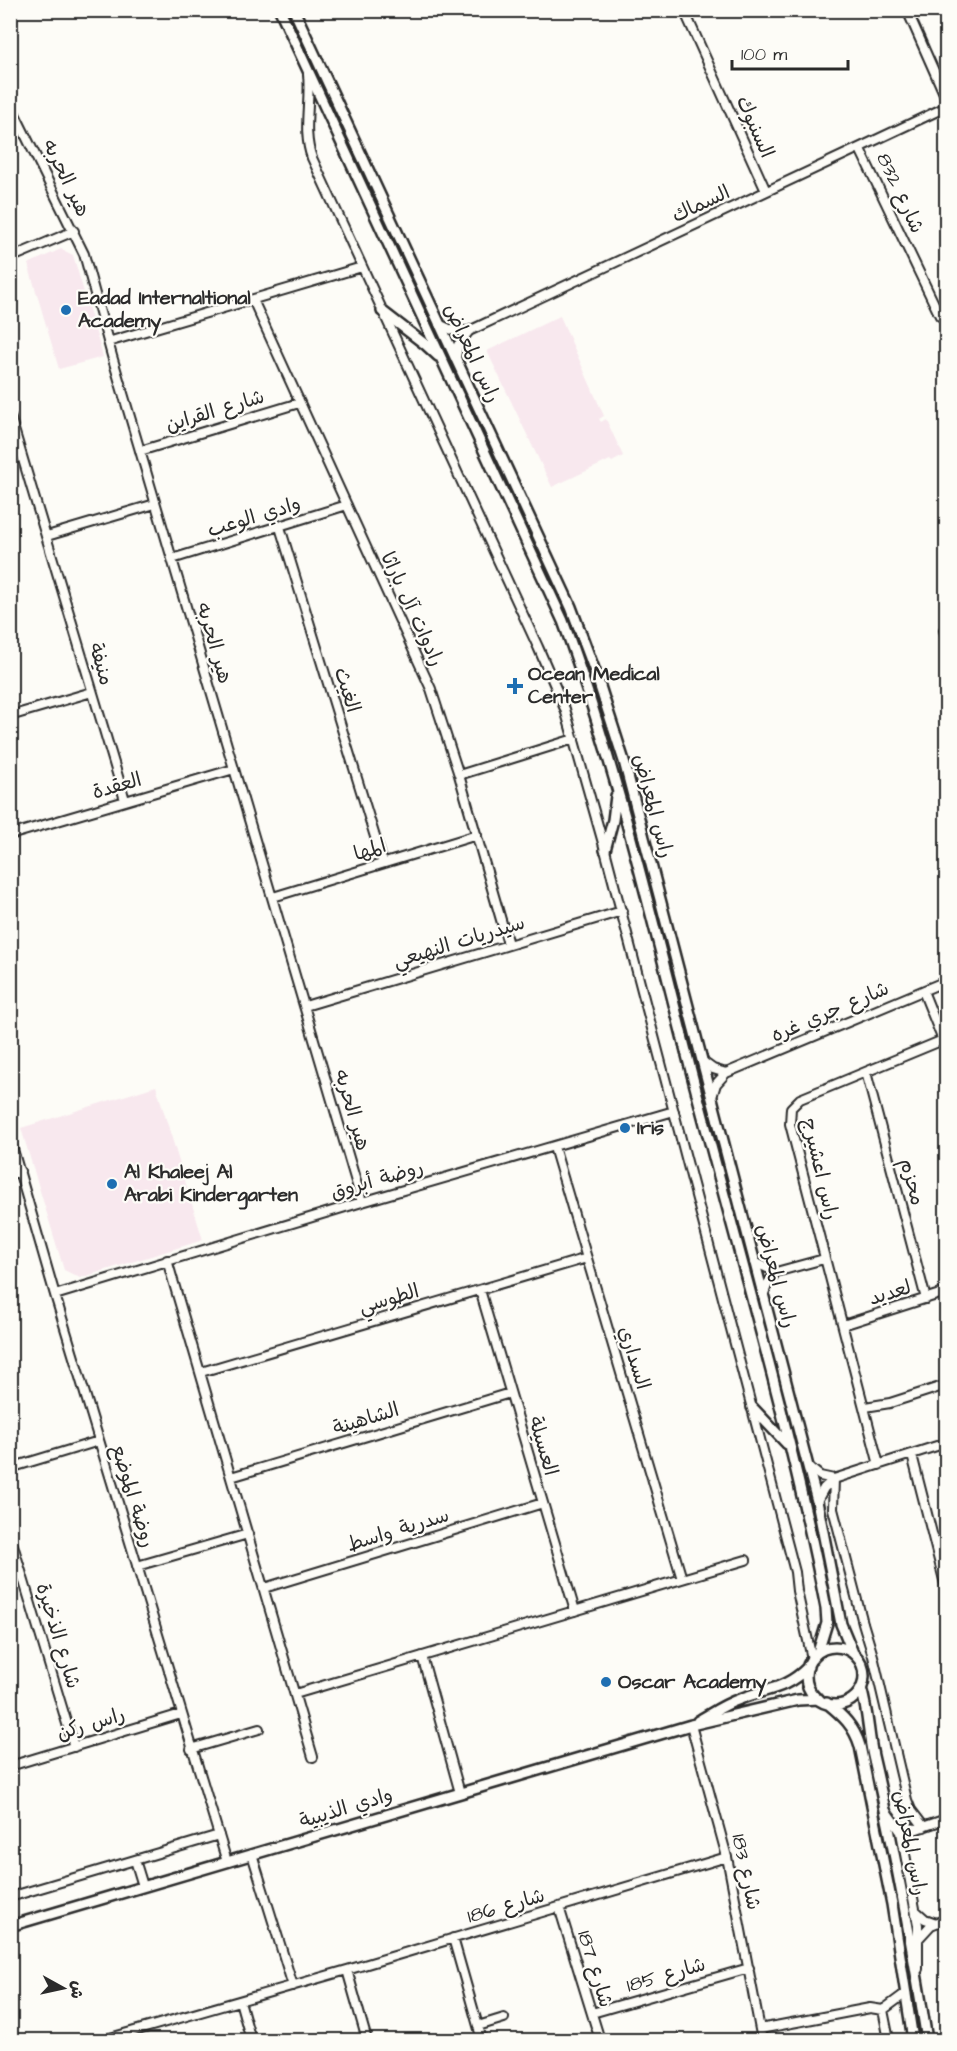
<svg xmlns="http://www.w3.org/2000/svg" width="957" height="2051" font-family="'Architects Daughter','Playpen Sans Arabic',sans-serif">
<rect width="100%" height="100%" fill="#fdfcf7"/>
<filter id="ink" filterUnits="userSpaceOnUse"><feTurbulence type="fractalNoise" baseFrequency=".0167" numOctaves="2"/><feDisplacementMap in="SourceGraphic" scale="12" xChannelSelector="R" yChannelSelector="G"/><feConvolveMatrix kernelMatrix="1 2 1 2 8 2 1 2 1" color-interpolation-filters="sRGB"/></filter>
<g filter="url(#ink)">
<path fill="#f8e8ee" d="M61,249L73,255L103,357L59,369L28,264Z
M560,316L604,416L599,419L601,422L606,419L623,456L612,462L610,460L552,487L487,351Z
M156,1086L203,1240L80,1278L64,1270L21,1128Z"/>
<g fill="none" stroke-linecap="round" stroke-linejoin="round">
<defs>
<path id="minor" d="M684,10L766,191
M907,10L946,98
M308,74C311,102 302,132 312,158L538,647L565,709L605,850L795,1572L797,1591L812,1659
M10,104L84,254L112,356L362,1202
M860,149L940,316L946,313
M10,258L74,231
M253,300L431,689L459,775L508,944
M439,324L454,331H469
M108,342L362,267
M456,359L458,345L469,331L946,107
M10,416L125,800
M140,451L299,403
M280,527L383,863
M47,536L155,504
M172,559L347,505
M944,630L946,637
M10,716L92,692
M459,775L574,739
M10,835L234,769
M273,897L477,835
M923,991L946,1048
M305,1006L622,911
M702,1061L713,1069L726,1073
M866,1072L926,1299
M712,1097L716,1084L726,1073L946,981
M10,1139L55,1295L227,1862
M554,1147L682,1579
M10,1174L20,1171
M167,1260L313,1757
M754,1262L776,1272L824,1259
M480,1290L575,1611
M55,1295L362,1202L674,1111
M763,1296L768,1283L776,1272
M843,1325L946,1292
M201,1372L587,1258
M865,1407L890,1403L946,1385
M912,1455L946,1588
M879,1465L790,1124L791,1108L800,1099L943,1040
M809,1467L820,1476L834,1479
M10,1468L99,1441
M231,1477L510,1393
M834,1479L833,1509L863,1623L873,1656L907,1800L911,1810L924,1827
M817,1501L824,1488L834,1479L946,1443
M10,1535L74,1747
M137,1566L248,1534
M264,1588L543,1503
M422,1656L460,1793
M295,1694L746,1560
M691,1725L727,1857L762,2040
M191,1749L259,1729
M10,1766L181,1714
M886,1811L901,1832L918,1925V1969
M898,1827L917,1829L946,1819
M252,1854L293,1986
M135,1860L143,1886
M10,1897L219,1835
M559,1907L600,2040
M916,1911L925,1919L936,1923
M453,1938L482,2040
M919,1938L931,1925L946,1919
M347,1970L367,2040
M240,2001L251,2040
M883,2010L906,1993
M592,2013L749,1968
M478,2026L504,2018
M760,2029L870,2008L883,2010L889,2040
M10,2032L13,2040
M103,2040L347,1970L727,1857"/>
<path id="tertiary" d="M280,10L563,621C619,773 655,933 696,1090C741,1262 792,1433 826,1608L827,1623L818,1652
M294,10L571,607L596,674L624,761L817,1501L841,1624L853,1653
M382,311L426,345L438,356
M605,850L613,820L616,796
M752,1407L787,1444
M806 1676a29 29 0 1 1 58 0a29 29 0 1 1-58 0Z
M861,1688C868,1710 868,1733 873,1756C895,1850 912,1945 927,2040
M827,1703C843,1716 854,1726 860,1746L892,1904L913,2040
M698,1721C712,1713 725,1704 740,1699C768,1688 785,1690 808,1667
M10,1926L691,1725L798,1700L819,1699"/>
</defs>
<use href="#minor" stroke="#2b2b2b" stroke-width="12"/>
<use href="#tertiary" stroke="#2b2b2b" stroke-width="14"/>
<use href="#minor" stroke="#fdfcf7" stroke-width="8"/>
<use href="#tertiary" stroke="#fdfcf7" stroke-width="9"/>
</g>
</g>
<g fill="#1f6fb2" stroke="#fdfcf7" stroke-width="2">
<circle cx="66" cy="310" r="6"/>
<path d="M512 677h6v6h6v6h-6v6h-6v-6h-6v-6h6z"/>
<circle cx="625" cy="1128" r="6"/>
<circle cx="112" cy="1184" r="6"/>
<circle cx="606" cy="1682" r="6"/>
</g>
<g text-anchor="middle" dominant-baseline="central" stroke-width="4.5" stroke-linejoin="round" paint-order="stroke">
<g font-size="20" fill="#2b2b2b" stroke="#fdfcf7">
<text transform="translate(755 127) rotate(66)">السنبوك</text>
<text transform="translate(66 178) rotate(64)">هير الحربه</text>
<text transform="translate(900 193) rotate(65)">شارع 832</text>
<text transform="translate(701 204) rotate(-25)">السماك</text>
<text transform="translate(472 353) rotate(65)">راس المعراض</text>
<text transform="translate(215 411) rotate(-17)">شارع القراين</text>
<text transform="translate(254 517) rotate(-17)">وادي الوعب</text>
<text transform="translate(412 609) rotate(65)">رادوات آل باراثا</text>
<text transform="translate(214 643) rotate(74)">هير الحربه</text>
<text transform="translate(101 664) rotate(74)">منيفة</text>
<text transform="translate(347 690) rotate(73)">الغيث</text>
<text transform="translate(117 786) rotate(-16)">العقدة</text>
<text transform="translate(653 806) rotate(75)">راس المعراض</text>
<text transform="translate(370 850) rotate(-17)">المها</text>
<text transform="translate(459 942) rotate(-17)">سيدريات النهيعي</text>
<text transform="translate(830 1012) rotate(-23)">شارع جري غره</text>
<text transform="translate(352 1110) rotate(74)">هير الحربه</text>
<text transform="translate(820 1169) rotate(77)">راس اعشيرج</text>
<text transform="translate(377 1180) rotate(-16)">روضة أبروق</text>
<text transform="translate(912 1182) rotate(75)">محزم</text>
<text transform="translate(776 1276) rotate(75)">راس المعراض</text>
<text transform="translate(890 1293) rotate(-17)">لعديد</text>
<text transform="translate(389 1299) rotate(-16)">الطوسي</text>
<text transform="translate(634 1358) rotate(73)">السداري</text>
<text transform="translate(366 1419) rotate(-17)">الشاهينة</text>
<text transform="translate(543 1446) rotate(74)">العسيلة</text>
<text transform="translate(133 1496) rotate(73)">روضة الموضع</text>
<text transform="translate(398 1530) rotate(-17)">سدرية واسط</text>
<text transform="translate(58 1636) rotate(73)">شارع الذخيرة</text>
<text transform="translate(91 1724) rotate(-17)">راس ركن</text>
<text transform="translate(346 1808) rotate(-17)">وادي الذيبية</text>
<text transform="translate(910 1843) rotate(79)">راس المعراض</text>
<text transform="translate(746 1872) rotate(78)">شارع 183</text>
<text transform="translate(506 1906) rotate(-16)">شارع 186</text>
<text transform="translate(595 1969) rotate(73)">شارع 187</text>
<text transform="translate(666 1975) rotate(-16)">شارع 185</text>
</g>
<g font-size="20" font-weight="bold" fill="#2b2b2b" stroke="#fdfcf7" text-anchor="start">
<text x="78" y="298">Eadad Internaltional<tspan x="78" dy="23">Academy</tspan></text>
<text x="528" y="674">Ocean Medical<tspan x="528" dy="23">Center</tspan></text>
<text x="637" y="1128">Iris</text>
<text x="124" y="1172">Al Khaleej Al<tspan x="124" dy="23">Arabi Kindergarten</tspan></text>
<text x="618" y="1682">Oscar Academy</text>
</g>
</g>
<rect width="957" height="2051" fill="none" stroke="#fdfcf7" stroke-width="36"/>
<rect x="18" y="18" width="921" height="2015" fill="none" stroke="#2b2b2b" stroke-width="2" filter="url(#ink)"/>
<g transform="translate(63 1988) rotate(98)" stroke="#fdfcf7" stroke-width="4.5" paint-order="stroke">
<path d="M0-4.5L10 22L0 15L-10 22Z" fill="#2b2b2b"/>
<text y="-9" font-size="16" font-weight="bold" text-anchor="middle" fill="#2b2b2b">ش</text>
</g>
<path d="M732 60v9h116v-9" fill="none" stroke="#2b2b2b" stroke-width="3"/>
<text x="741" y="60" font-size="18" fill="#2b2b2b" stroke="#fdfcf7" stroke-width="4.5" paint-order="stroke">100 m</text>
</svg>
